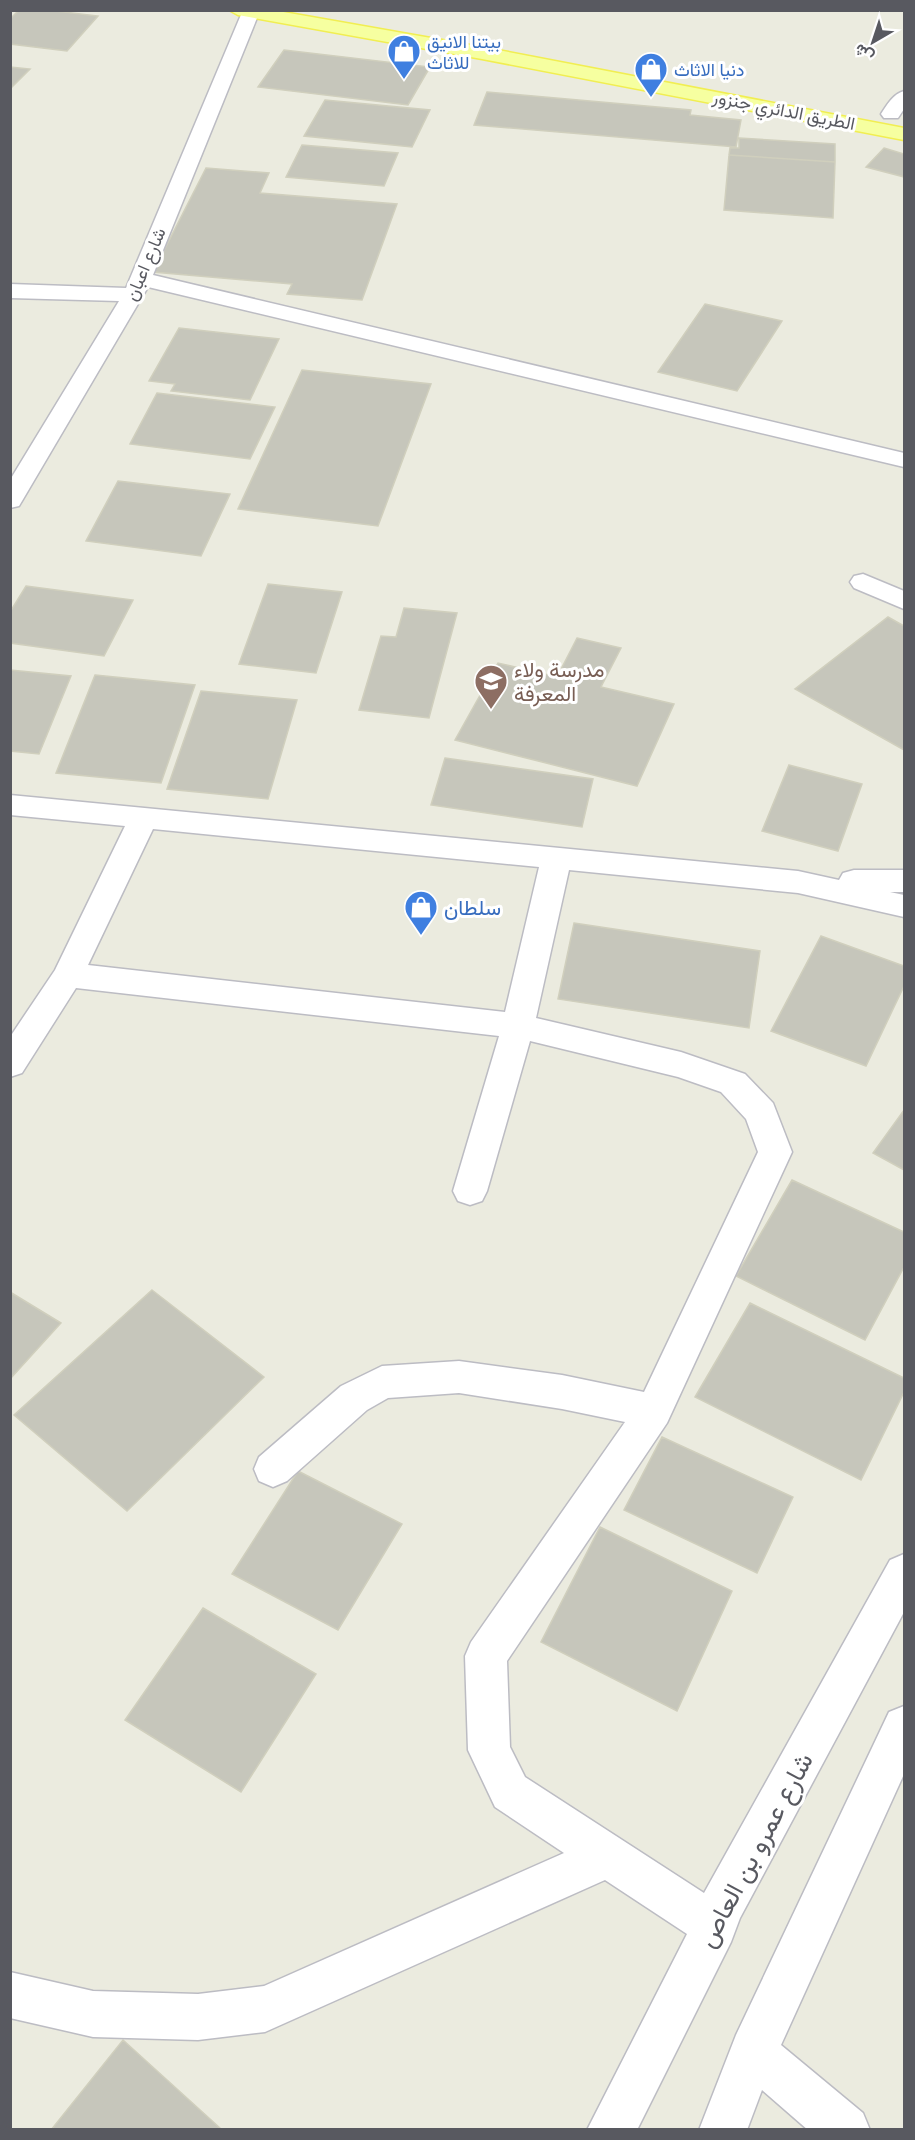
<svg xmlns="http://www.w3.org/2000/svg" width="915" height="2140" font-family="'Space Grotesk',Vazirmatn,sans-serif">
<rect width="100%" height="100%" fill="#ebebdf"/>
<path fill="#c6c6bb" stroke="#d0cfbd" stroke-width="1.5" d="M19,10H47L98,16L67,51L10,44V19Z
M284,50L430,67L408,105L258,87Z
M10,67L30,69L10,89Z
M487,92L691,110L690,115L741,120L736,147L474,125Z
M325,100L430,110L412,147L304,136Z
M739,138L835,144V162L729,155L730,148H739Z
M302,145L398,153L384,186L286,177Z
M884,148L904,154V177L866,167Z
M729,155L835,162L833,218L724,210Z
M206,168L269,173L260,193L397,204L362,300L287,294L292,284L153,272Z
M705,304L782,321L737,391L658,372Z
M179,328L279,339L250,400L171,391L175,384L149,381Z
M302,370L431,384L378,526L238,509Z
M157,393L275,407L250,459L130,444Z
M118,481L230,494L201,556L86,541Z
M268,584L342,592L316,673L239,664Z
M26,586L133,600L104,656L10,643V612Z
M404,608L457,613L429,718L359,710L381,636L396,637Z
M888,617L904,626V750L795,689Z
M577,638L621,648L601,687L674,704L637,786L455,740L498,663L557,677Z
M10,670L71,676L39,754L10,751Z
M95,675L195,685L161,783L56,773Z
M201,691L297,700L268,799L167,789Z
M445,758L593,779L582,827L431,805Z
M789,765L862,784L838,851L762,831Z
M574,923L760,951L749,1028L558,999Z
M821,936L904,966V986L866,1066L771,1031Z
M904,1110V1170L873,1153Z
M792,1180L904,1232V1267L865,1340L736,1276Z
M152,1290L264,1377L127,1511L14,1415Z
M10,1292L61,1323L10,1379Z
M750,1303L904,1378V1392L861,1480L695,1397Z
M662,1437L793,1497L757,1573L624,1510Z
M298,1471L402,1524L338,1630L232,1574Z
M600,1527L732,1591L677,1711L541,1642Z
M203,1608L316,1674L241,1792L125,1720Z
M123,2040L220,2128V2130H51Z"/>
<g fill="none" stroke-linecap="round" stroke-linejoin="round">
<defs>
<path id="minor" d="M243,10H257L259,13L153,275L904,453V467L148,287L22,501L19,506L10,508V480L119,301L10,298V284L126,288Z
M904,91V109L898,118H884L881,114C887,105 893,94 904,91Z
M863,574L904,591V609L854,588L850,582L854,576Z
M10,795L798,871L839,880L843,873L854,870H904V892H890L904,895V917L798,893L569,870L536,1018L681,1052L745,1074L773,1103L792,1152L667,1423L507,1661L510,1747L525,1777L704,1893L890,1560L904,1554V1612L740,1918L731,1942L637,2130H587L687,1934L605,1880L265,2032L198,2040L93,2037L10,2018V1972L93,1991L198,1994L264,1986L564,1853L495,1807L468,1750L465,1656L471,1642L625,1422L562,1409L459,1393L388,1398L367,1410L287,1481L273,1487L259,1481L254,1469L259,1457L341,1386L382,1366L459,1361L562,1375L644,1392L758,1152L746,1119L721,1092L678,1077L530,1041L487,1191L482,1201L470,1205L458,1201L453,1191L499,1036L76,988L22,1073L10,1077V1037L55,970L125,826L10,815ZM153,829L539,867L505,1012L88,965Z
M904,1706V1774L781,2045L863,2113L870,2130H808L762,2090L747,2130H699L736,2035L889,1712Z"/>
<path id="major" d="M229,10H272L482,47L904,128V140L482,59L238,15Z"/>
</defs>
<use href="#minor" stroke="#bcbcc3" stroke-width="3"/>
<use href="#major" stroke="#f1ee52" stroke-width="3"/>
<use href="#minor" fill="#fff" fill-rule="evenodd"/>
<use href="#major" fill="#f6ffa0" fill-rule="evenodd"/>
</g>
<defs>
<symbol id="shop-pin" viewBox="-11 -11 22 30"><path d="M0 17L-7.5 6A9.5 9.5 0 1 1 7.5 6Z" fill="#3f7fe0" stroke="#fff"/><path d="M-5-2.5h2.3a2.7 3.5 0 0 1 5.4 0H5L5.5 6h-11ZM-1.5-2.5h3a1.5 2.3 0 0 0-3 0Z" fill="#fff"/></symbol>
<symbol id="school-pin" viewBox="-11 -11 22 30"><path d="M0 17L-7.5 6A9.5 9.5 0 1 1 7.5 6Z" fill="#8d6e63" stroke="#fff"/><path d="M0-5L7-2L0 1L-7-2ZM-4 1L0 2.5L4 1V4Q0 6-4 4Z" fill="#fff"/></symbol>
</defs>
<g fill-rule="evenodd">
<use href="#shop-pin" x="385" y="32" width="38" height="52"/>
<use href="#shop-pin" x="632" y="50" width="38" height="52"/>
<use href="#school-pin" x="472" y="662" width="38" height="52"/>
<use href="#shop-pin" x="402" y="888" width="38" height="52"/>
</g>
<g text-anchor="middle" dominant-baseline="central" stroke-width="6" stroke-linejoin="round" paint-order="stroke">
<g font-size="18" fill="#366cbe" stroke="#fff" text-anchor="start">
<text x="427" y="41">بيتنا الانيق<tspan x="427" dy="21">للاثاث</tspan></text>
<text x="674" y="69">دنيا الاثاث</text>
</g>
<g font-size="18" fill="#585960" stroke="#fff">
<text transform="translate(784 110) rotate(11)">الطريق الدائري جنزور</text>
<text transform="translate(145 264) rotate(-67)">شارع اعبان</text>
</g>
<g font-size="21" fill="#785e54" stroke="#fff" text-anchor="start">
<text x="514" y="669">مدرسة ولاء<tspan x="514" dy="24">المعرفة</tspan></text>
</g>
<g font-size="21" fill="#366cbe" stroke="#fff" text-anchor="start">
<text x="444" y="907">سلطان</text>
</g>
<g font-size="26" fill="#585960" stroke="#fff">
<text transform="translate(755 1850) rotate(-62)">شارع عمرو بن العاص</text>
</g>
</g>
<rect width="915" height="2140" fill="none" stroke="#585960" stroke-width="24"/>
<g transform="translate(873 42) rotate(219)" stroke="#ffffff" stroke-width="4.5" paint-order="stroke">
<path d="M0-4.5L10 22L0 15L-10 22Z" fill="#585960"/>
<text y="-9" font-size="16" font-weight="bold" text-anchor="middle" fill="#585960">ش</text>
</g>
</svg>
